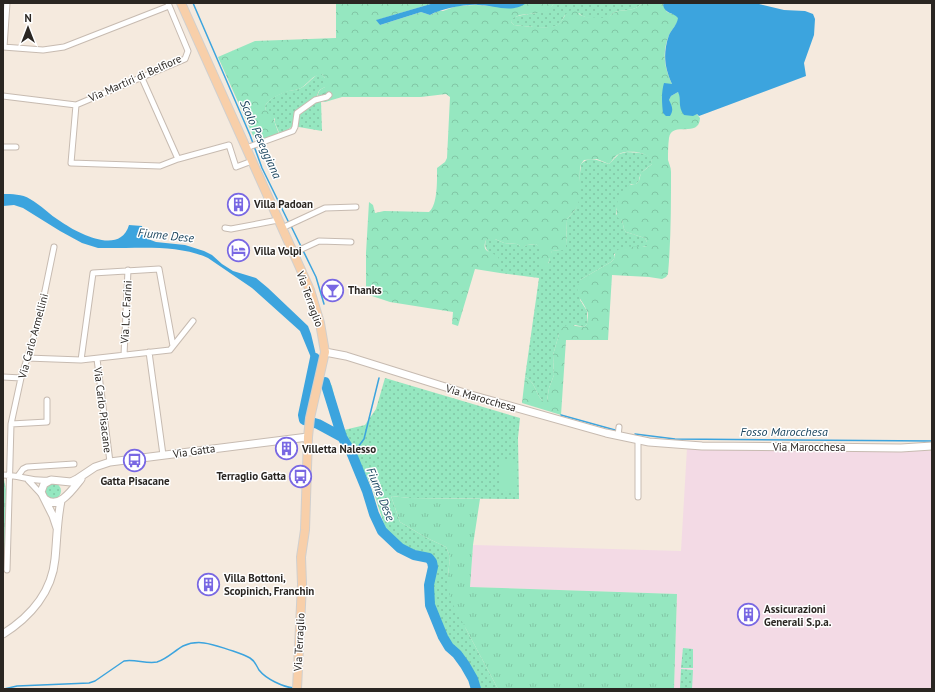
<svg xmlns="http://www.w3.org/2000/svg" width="935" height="692" font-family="'PT Sans',sans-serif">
<defs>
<pattern id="grass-dots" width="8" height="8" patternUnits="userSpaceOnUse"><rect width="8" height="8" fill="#95e7c0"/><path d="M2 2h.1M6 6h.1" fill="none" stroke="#81c6a5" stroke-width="1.8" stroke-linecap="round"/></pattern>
<pattern id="forest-crowns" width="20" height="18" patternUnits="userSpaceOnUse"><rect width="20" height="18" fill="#95e7c0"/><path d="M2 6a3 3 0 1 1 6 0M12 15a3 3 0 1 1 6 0" fill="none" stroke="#81c6a5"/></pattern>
<pattern id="park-tufts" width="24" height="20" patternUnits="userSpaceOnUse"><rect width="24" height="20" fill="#95e7c0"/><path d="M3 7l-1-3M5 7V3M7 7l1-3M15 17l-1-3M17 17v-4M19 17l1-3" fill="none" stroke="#81c6a5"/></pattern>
</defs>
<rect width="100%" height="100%" fill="#f5eade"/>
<path fill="#f3dae5" d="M687,448L932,451V689H674L677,594L470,587L473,545L681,551Z"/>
<path fill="url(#grass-dots)" d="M554,3H642C635,12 625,9 615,12C612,13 610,16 608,18C599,18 584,20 579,13L565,15C563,18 561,23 558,25C549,30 525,26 514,25L511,22L512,18C525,12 547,16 554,3Z
M318,74H322L325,78V87C318,90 317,93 317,100L321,102L322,131L293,126L280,135L275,123V119L266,111L265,106C269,98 279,94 288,91C292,90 297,90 301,88C307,85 311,79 318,74Z
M627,152C637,153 653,152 652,164C646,169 639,172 639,181L636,184H631C623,193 617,200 616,214L622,220L624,229L626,232L645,238L647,242V246L642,247H629L614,254V259L611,262L580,280V300L587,311V324L584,327L575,325L559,334L553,355L554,375L549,388L547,401H543C535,394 536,382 525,377L539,278L500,273C501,253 481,255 486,240L490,239H495L504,243L517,244L520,246V249L527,245L536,244L539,247V265L549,263L550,255L552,251L560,250L566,246L567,219L576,209L581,164C590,155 599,161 609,164L619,154Z
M385,378L520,418L518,438L519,499L410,498L391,496L400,522L425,537L446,547L450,557L448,576L466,629L498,689H474L462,666L452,652L434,606L431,592L437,567L434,558L431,556L404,546L394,539L387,532L384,524L372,487L353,450L344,434L333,401L329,381L332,386L335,400L344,430L365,425L376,409Z
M45 491a8 8 0 1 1 16 0a8 8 0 1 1-16 0Z
M683,648L693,649V668H681Z
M681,669L693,670L692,689L680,688Z"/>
<path fill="url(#forest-crowns)" d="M336,3H434L377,20L380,25L421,12L430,15L438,11H443L457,6L476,5L514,8L526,3H554L550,9L546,12L520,15L513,18L511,22L514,25C527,26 542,29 555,26C565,23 563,9 576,10L580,15L586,17L607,18C610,16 612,13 615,12C625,9 635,12 642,3H664L663,5L667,12L676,15L679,18C677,25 672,29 669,35C662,53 664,66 672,84H668L669,100L671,96L678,92L700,118C699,139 672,120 669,138C668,145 668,153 668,160C669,164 671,167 671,172C671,206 671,240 668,274L666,277L662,279L649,277L612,275L608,340H566L561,415L522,403L525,377C536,382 535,394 543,401H547L549,388L554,375L553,355L559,334L563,327L567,325L584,327L587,324C587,320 589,314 587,311C582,298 573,297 580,280L611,262L614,259C615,241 635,249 647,246V242L645,238L626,232L624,229L622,220L618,218C613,206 621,183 636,184L639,181L641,173L652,164C653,152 630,150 621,153C615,155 613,160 609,164L597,159L584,160L581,164L580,168L579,201L576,209L567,219L566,246L564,250L552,251L547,268L543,267L539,265V248L536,244L527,245L520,250V246L517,244L504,243L495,239L486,240C480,255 495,250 499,259C501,263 500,268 500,273L475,269L458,326L452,324L453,312L390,302L366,294V253L369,202L373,205L375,213L384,211L429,212C438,205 437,179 437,168L445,162L447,158L450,97L446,94L421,97H342L325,102L317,100C318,93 318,90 325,87V78L322,74C312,75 309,83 301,88C297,90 293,90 289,91C280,94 269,98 265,106L266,111C276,112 273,119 276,126C277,129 278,132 280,135L259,149L218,57L255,41L336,38Z"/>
<path fill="url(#park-tufts)" d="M3,479H4L6,490L5,558L3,561Z
M391,496L410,498L480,499L473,545L470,587L677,594L674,689H498L450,599L448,576L450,557L446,547L425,537L400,522Z"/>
<path fill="#95e7c0" d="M501,461H515V491H501Z"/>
<path fill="#3ca4de" d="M434,3H526C513,14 493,5 478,5C465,4 441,9 430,15L421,12L380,25L376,20Z
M664,3H755L784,10L805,11L813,14L815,19L814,35L804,63L806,76L699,116L697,114L693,116L684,115C677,106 682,99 678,92L671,96L669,100C672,106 674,110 670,116H666L663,113C662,104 661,93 664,83L672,84C664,66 663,53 669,35C672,29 677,25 678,18C673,12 665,14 663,5Z
M3,194C12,194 22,194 30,199C41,205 50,215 60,221C77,233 120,256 129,225L142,226L143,234L148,239L156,242L185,245L204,251L212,255L222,264L233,271L256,278L268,288L308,326L311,334L317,359L315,373L312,360L300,331L252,288L208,258C176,243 133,249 98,248L82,243L60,231L23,208L14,205L3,206Z"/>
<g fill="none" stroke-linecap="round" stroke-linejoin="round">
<path stroke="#3ca4de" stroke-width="1.5" d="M193,3L250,135L262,168L289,223
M291,226L316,277L324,304
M561,415L615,430
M635,434L675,439L932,441
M351,452L358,447L364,439L379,378
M4,689L17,686L89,683L95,681L124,661C135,659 146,664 157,662C167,659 174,651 183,646C201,638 216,646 233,651C239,653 245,655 250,658C255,661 256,665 259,670C266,679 283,687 294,688"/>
<path stroke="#3ca4de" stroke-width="10" d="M315,358L303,415L304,420L318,424L342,437
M325,382L342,437L351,452L367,491L374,514L382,531L400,548L414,555L429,558L432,562L433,567L429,585L430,605L443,637L449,647L457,654L465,665L473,679L476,689"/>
<defs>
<path id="street" d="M3,47L43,50L64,47L169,6
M4,47L7,3
M141,76L178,159
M3,96L76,105L185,59L188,51L168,3
M76,105L71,163L160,166L178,159L229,145L236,167L252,161
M3,147H16
M246,148L293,131L295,127L297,113L315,100L327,97L329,95
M225,228L231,229L278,220
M282,228L325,208L356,207
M293,253L319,241L351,242
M149,352L163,455
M124,355L128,270
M27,358L81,360L170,350L193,321
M97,359L110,462
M81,360L93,273L159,269L173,346
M3,377L21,378
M11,424L47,422V400
M618,436L619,427
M638,440V497
M3,475C19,475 33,482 49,480
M18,476L23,469L27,467L74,464
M28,480L42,495
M7,570L11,424L21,378L39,320L54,247"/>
<path id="secondary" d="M325,352L346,356L471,395L606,433L649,442L702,446L901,448L932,446
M45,499C58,511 73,489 81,479
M57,528L53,516L41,492L44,484L51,480L71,482L77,479L95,467L110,462L308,437
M3,634C30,617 52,592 55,559C57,539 57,520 61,501"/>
<path id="primary" d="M181,3L310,290L320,323L325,352L310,418L308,437L305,530L301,557L302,584L297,689"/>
</defs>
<use href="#street" stroke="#c7bbb1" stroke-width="7"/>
<use href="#secondary" stroke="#c7bbb1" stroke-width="9"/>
<use href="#primary" stroke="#d0cfce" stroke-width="10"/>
<use href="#street" stroke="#fff" stroke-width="5"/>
<use href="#secondary" stroke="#fff" stroke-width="7"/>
<use href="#primary" stroke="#f8cfa9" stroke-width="8"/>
</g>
<defs>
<symbol id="building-ring" viewBox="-11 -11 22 22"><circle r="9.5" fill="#fff" stroke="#7968e3" stroke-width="1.5"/><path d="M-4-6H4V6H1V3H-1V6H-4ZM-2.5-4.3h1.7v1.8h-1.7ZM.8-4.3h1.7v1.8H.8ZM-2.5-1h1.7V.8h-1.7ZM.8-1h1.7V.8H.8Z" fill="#7968e3"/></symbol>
<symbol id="hotel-ring" viewBox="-11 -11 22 22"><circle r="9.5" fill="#fff" stroke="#7968e3" stroke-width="1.5"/><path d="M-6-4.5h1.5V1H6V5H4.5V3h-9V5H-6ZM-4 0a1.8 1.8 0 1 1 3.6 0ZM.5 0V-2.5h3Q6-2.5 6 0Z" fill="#7968e3"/></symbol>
<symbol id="bar-ring" viewBox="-11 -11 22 22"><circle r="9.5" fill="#fff" stroke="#7968e3" stroke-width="1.5"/><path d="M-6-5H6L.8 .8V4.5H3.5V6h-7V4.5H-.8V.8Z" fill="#7968e3"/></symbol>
<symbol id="bus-ring" viewBox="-11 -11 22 22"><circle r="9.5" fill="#fff" stroke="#7968e3" stroke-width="1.5"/><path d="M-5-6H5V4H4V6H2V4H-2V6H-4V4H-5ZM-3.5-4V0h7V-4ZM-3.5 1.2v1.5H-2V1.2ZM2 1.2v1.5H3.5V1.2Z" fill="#7968e3"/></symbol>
</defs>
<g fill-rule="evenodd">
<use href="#building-ring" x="226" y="192" width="25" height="25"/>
<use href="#hotel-ring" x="226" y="238" width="25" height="25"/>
<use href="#bar-ring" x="320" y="278" width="25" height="25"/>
<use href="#building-ring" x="274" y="436" width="25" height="25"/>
<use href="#bus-ring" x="122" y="448" width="25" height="25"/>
<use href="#bus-ring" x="288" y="464" width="25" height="25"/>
<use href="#building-ring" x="196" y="572" width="25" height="25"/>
<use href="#building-ring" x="736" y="602" width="25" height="25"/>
</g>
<g text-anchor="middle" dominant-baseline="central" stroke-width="3" stroke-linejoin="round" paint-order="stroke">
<g font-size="11" fill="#2a2622" stroke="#fff">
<text transform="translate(135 78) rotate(-24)">Via Martiri di Belfiore</text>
<text transform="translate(310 299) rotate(70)">Via Terraglio</text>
<text transform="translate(126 312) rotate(-87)">Via L.C. Farini</text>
<text transform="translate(33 336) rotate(-75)">Via Carlo Armellini</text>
<text transform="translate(481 398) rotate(16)">Via Marocchesa</text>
<text transform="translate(103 410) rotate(83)">Via Carlo Pisacane</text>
<text x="809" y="447">Via Marocchesa</text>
<text transform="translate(194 451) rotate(-8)">Via Gatta</text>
<text transform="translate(299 642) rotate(-87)">Via Terraglio</text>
</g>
<g font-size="11" font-weight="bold" fill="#2a2622" stroke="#fff" text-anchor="start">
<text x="254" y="204">Villa Padoan</text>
<text x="254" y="251">Villa Volpi</text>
<text x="348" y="290">Thanks</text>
<text x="302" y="449">Villetta Nalesso</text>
<text x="286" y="476" text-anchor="end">Terraglio Gatta</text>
<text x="135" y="481" text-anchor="middle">Gatta Pisacane</text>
<text x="224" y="578">Villa Bottoni,<tspan x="224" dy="13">Scopinich, Franchin</tspan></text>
<text x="764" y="609">Assicurazioni<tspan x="764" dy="13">Generali S.p.a.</tspan></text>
</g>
<g font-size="12" font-style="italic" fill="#1c465f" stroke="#fff">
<text transform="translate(261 139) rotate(66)">Scolo Peseggiana</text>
<text transform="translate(166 235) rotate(6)">Fiume Dese</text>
<text x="784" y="431">Fosso Marocchesa</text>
<text transform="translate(381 494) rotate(68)">Fiume Dese</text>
</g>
</g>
<rect width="935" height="692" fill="none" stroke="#2a2622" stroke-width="8"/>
<g transform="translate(28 28)" stroke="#ffffff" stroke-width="3" paint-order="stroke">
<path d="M0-3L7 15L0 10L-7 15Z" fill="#2a2622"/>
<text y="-6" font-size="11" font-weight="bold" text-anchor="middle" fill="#2a2622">N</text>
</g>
</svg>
